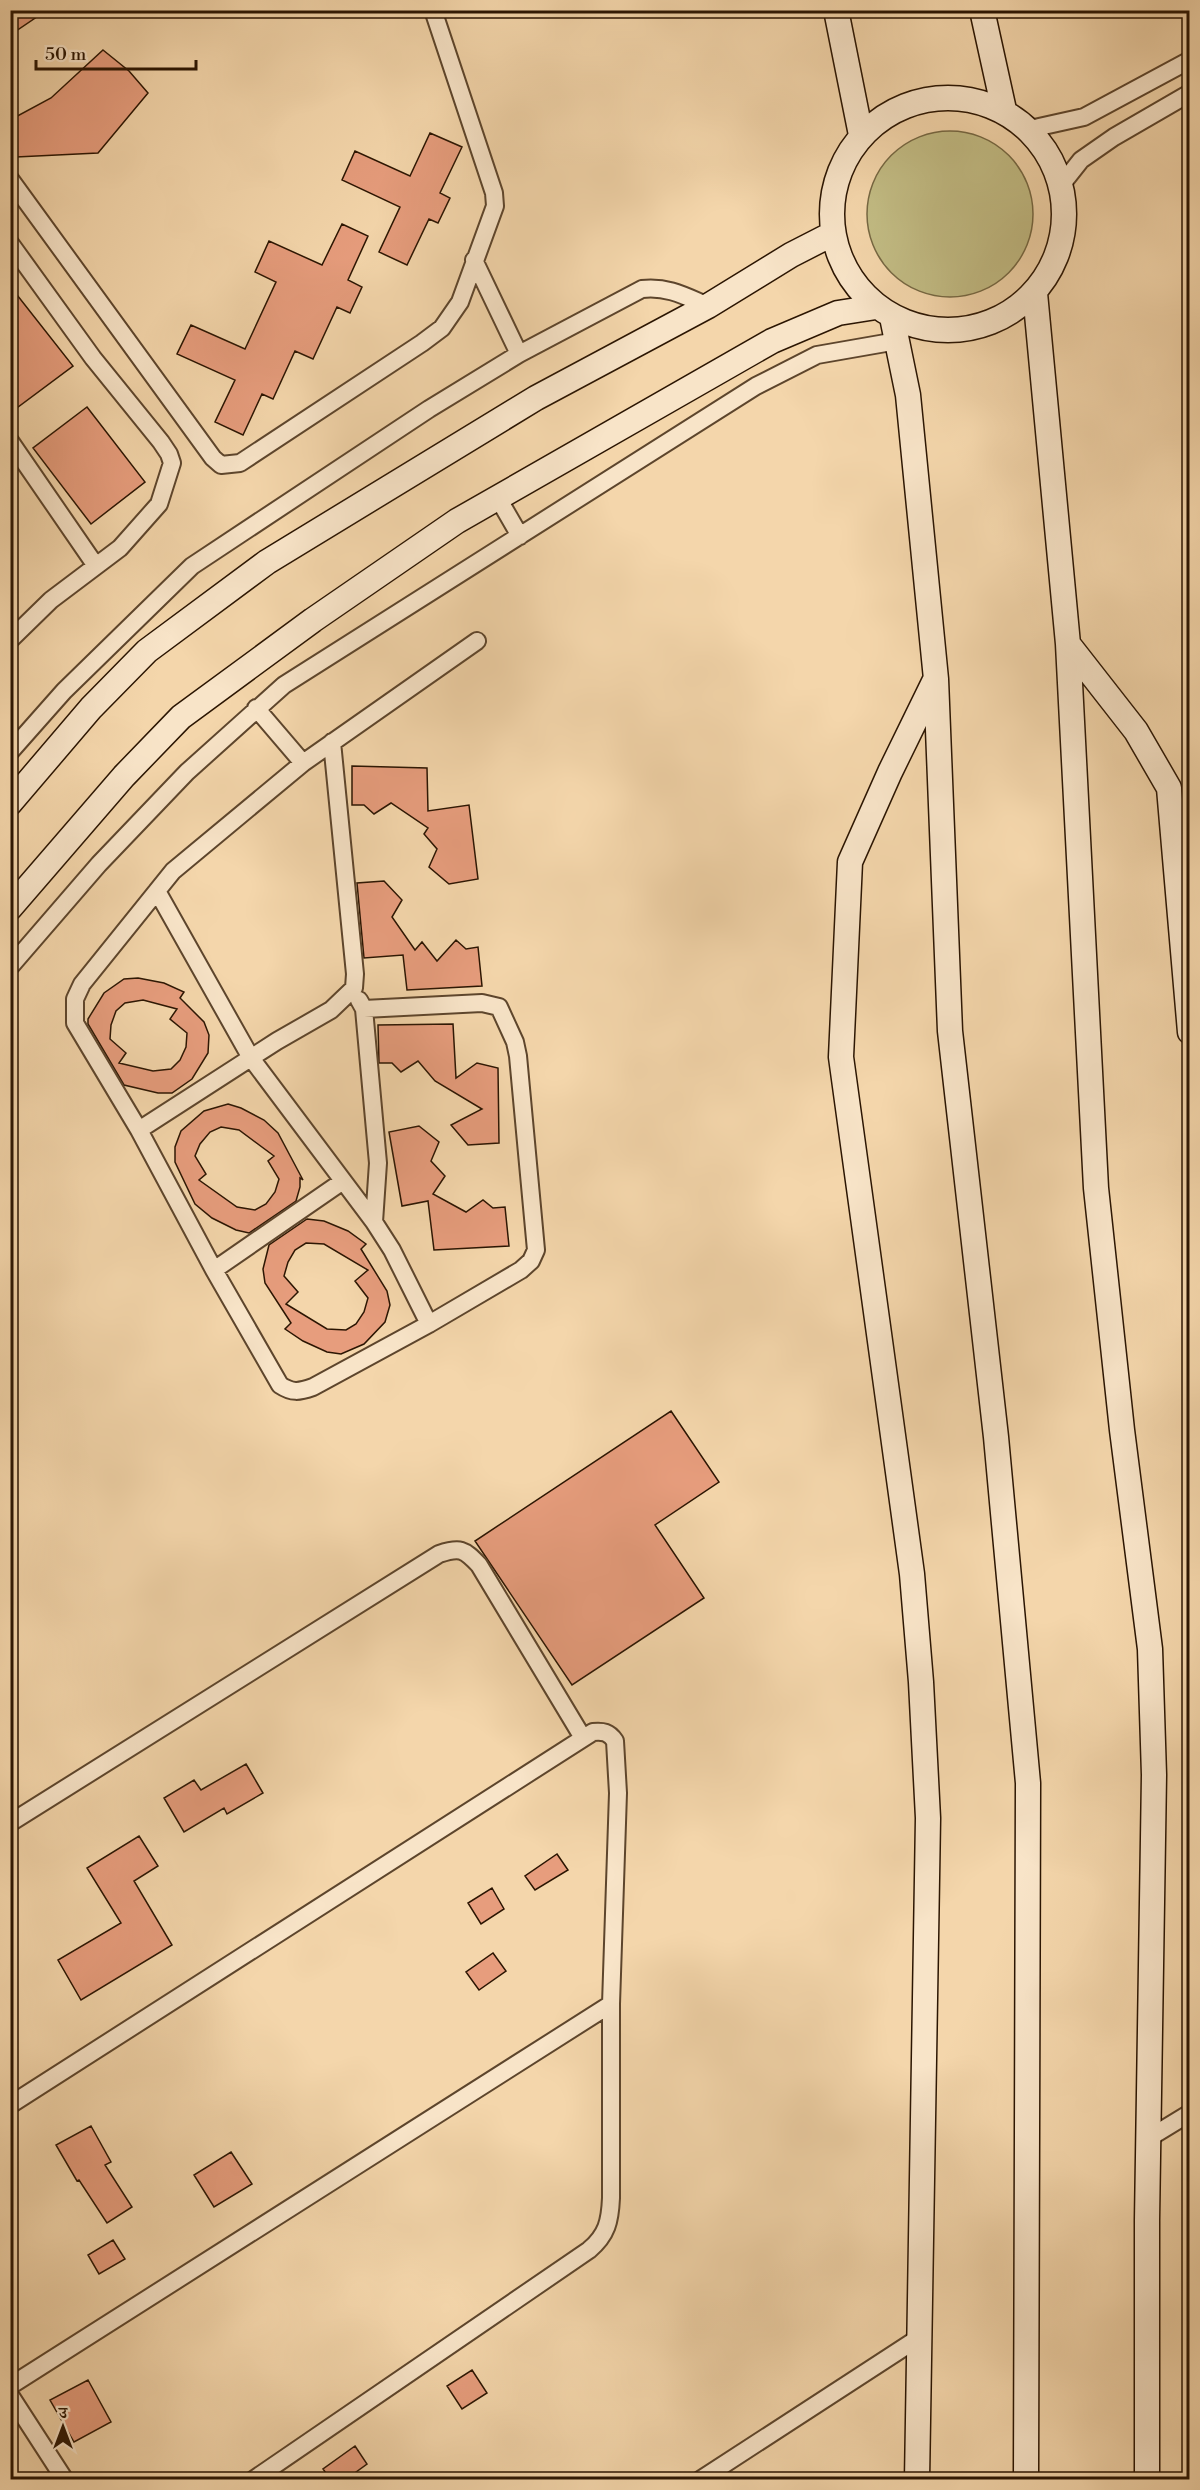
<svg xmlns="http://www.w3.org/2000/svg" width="1200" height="2490" font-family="'Libre Bodoni','Noto Serif Devanagari',serif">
<rect width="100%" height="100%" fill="#f4d6ab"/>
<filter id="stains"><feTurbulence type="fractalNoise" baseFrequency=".00333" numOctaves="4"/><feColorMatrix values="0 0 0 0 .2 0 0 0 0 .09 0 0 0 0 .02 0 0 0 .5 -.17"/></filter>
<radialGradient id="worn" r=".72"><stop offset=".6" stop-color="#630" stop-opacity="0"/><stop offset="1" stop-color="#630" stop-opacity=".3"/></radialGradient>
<path fill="#c2bc84" stroke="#766843" stroke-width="1.5" d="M867 214a83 83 0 1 1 166 0a83 83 0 1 1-166 0Z"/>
<path fill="#e79d7d" stroke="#2b1502" stroke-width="1.5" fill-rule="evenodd" d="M10,10H47L10,35Z
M103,50L129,71L148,93L98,153L16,157L10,154V120L51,98Z
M430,133L462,147L440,193L450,198L438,223L429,219L407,265L379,252L400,207L342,180L355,151L410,176Z
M342,224L368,236L348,280L362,287L350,313L337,307L313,359L295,351L273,399L262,394L243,435L215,422L235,380L177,354L191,325L245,349L276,282L255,272L269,241L322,265Z
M10,286L73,366L10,413Z
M87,407L145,482L91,524L33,448Z
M352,766L427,768L428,811L469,805L478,879L449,884L429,867L437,849L424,834L428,828L391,803L374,814L364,805H352Z
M384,881L402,900L392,917L415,950L422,942L437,961L456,940L466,949L478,947L482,986L407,990L403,955L364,958L357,883Z
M138,978L164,983L184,992L180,998L204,1022L209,1035L208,1053L192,1079L172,1093H158L124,1085L88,1024V1019L104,993L124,979ZM143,1000L177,1009L170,1019L187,1033L186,1047L180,1060L171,1069L153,1071L119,1063L126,1053L110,1039L111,1025L116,1011L125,1003Z
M453,1024L456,1078L477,1063L498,1068L499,1143L468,1145L451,1125L482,1109L435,1081L418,1061L401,1072L392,1063H379L378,1025Z
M228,1104L241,1108L264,1120L278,1133L303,1180L300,1178V1187L296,1201L249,1233L236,1230L212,1218L195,1204L175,1162V1147L181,1131L204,1111ZM221,1127L239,1130L274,1156L268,1161L279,1179L275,1192L266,1204L255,1210L237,1207L199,1180L206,1174L195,1156L200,1144L210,1132Z
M419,1126L439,1142L431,1161L445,1176L433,1194L466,1212L483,1200L493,1208L505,1207L509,1246L434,1250L428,1201L402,1206L389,1132Z
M307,1219L324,1221L348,1231L366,1244L361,1249L387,1291L390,1305L385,1322L364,1344L341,1354L327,1352L303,1341L285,1329L291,1323L265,1283L263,1269L269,1245ZM306,1243L324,1244L368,1270L355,1281L368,1298L364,1312L356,1324L346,1330L327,1329L286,1304L298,1292L284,1276L288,1262L295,1250Z
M671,1411L719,1482L655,1525L704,1598L572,1685L475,1541Z
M246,1764L263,1793L227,1814L224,1808L184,1832L164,1798L194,1780L201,1790Z
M139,1836L158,1866L134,1881L172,1945L81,2000L58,1960L121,1923L87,1868Z
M557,1854L568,1870L535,1890L525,1876Z
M492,1888L504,1909L481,1924L468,1903Z
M493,1953L506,1971L479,1990L466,1972Z
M91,2126L111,2162L105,2165L132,2207L107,2223L79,2180L77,2181L56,2145Z
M231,2152L252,2184L214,2207L194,2175Z
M113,2240L125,2259L99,2274L88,2255Z
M472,2370L487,2393L462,2409L447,2386Z
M88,2380L111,2422L74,2442L50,2400Z
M355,2446L367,2464L345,2480H331L323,2469Z"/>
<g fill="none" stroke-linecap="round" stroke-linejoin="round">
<defs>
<path id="street" d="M1030,129L1084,117L1190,60
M10,179L213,458L221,465L240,463L422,343L442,328L460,302L495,206L494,193L433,10
M1062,184L1081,160L1114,137L1190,93
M10,243L93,358L161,442L169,454L172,463L159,504L120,548L51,600L10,640
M474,260L519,354
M10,441L96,566
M498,498L520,536
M256,708L303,763
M10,752L64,691L192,566L429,409L519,354L642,289C667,286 685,296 708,306
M157,891L251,1058L374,1222L392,1250L429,1324
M10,967L99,864L187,772L284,685L756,386L817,355L897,341
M359,1000L364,1009L378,1163L374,1222
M364,1009L482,1003L499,1007L515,1042L518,1056L536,1250L531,1261L521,1270L429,1324L313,1387C299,1392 292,1393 280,1385L214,1270L139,1130L75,1023V999L82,984L173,871L303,763L477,641
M139,1130L277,1041L331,1010L354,988L355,974L332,742
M214,1270L343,1181
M10,1823L439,1554C460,1547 464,1549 479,1565L583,1738
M10,2105L593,1732C603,1731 609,1732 615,1741L618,1793L611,2004V2198C610,2221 607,2235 589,2250L253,2480
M1149,2138L1190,2113
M10,2386L611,2004
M10,2395L65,2480
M700,2480L920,2337"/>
<path id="secondary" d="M836,10L861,135
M982,10L1004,110
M832 214a116 116 0 1 1 232 0a116 116 0 1 1-232 0Z
M1035,293L1068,644L1096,1188L1122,1430L1150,1649L1154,1775L1147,2220V2480
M892,317L908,395L936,679L950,1031L996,1437L1028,1783L1026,2480
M1068,644L1136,731L1169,788L1190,1032
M10,803L91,708L147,651L267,562L536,398L708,306L791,255L832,234
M10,908L124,776L181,717L313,620L457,521L772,341L838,313L876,307
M917,2480L928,1818L921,1682L912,1574L841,1057L850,862L890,772L934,682"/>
</defs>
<use href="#street" stroke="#5d452c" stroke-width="20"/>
<use href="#secondary" stroke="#2b1502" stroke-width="27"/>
<use href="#street" stroke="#f8e4c8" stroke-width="16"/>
<use href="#secondary" stroke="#f8e4c8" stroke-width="24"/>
</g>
<rect width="1200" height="2490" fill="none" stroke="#f4d6ab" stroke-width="36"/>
<rect x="12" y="12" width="1176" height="2466" fill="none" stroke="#2b1502" stroke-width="3"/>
<rect x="18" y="18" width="1164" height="2454" fill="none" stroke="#2b1502" stroke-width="1.5"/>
<g transform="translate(63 2427)" stroke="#f8e4c8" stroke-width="4.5" paint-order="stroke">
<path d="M0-4.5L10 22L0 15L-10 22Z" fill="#2b1502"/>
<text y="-9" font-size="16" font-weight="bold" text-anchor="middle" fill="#2b1502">उ</text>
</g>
<path d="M36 60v9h160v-9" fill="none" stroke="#2b1502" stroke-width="3"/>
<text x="45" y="60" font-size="18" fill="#2b1502" stroke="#f8e4c8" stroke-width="4.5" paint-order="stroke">50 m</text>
<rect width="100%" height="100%" filter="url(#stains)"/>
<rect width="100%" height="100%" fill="url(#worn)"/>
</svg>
